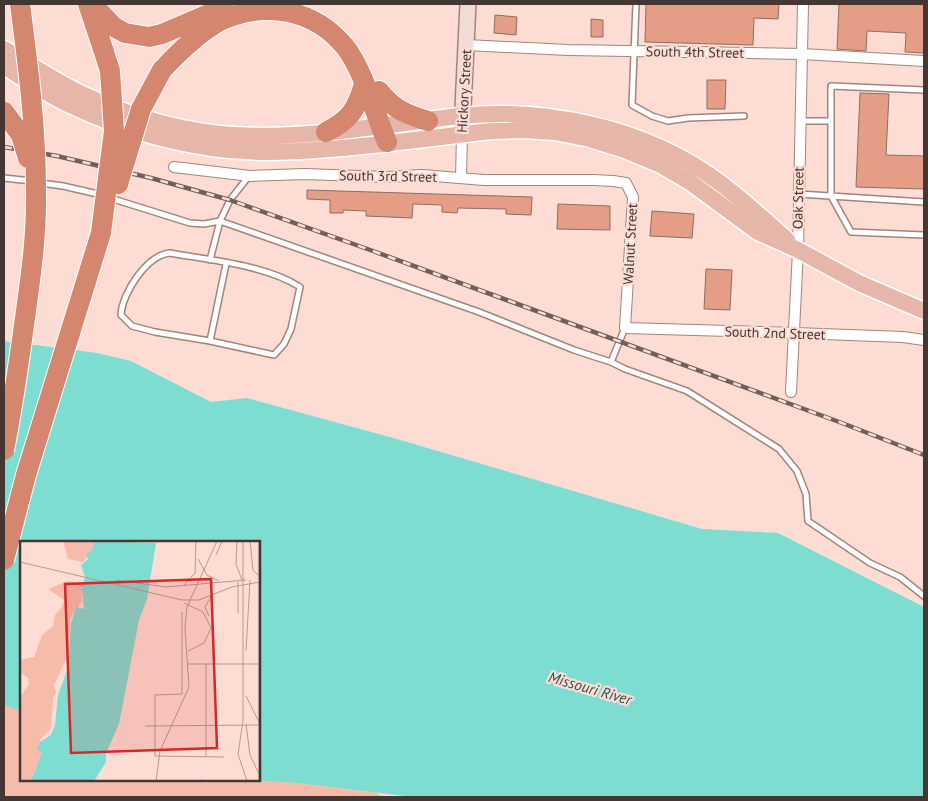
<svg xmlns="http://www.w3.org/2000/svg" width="928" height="801" font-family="'PT Sans',sans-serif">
<rect width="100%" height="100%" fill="#fdddd3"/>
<path fill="#f7bca9" d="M4,705L21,711V780H186L208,783L216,780H251L296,783L377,793L382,797H4Z"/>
<path fill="#7dddd0" d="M4,341L97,353L131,361L211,402L247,398L397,439L702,529L778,533L924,607V797H413L296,783L250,780H259V542H21V711L4,705Z"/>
<path fill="#e69d86" stroke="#8a6f66" d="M646,4H779L778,19L754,18L753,45L645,42Z
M839,4H924V53L905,52L906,33L867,31L866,51L837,49Z
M495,15L517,17L516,35L494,33Z
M591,19L603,20V37H591Z
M707,80H726L725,109H707Z
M860,93L889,94L886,155L924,156V189L856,187Z
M307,190L532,197L531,215L506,214V209L458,208L457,213L442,212V205L413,204L412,218L366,216V211L343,210V213H330V200L307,199Z
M558,204L610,206V230L557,229Z
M652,211L694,214L692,238L650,236Z
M706,269L732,270L730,310L704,309Z"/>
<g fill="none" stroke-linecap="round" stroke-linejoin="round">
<defs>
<path id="lane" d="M636,4L632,105L652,116L668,121L688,118L744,116
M924,90L831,86V196L851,232L924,235
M801,121H831
M4,178L31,181
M41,183L63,186L102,195
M799,194L924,202
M110,198L190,223L204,224L220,221L479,312L574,350L611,362L625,369L687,391L779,449L797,471L806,494L808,521L870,563L900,577L924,596
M170,253C209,260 266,265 300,287L291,329L284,344L274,355L210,341L155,332L132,326L121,315C122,293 147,255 170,253Z
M210,260L220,221L230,200L249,176
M210,341L226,264
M611,362L625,328"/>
<path id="street" d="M466,45L568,50L802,54L924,61
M174,167L250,176L305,174L387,177L422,175L484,180H593L613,181L626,183L633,197L625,328L795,333L903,337L924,340
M461,178L462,134
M791,392L798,250L803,4"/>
<path id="secondary" d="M462,128L468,4"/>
<path id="primary" d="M4,49C30,64 56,82 84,95C130,116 183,132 234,135C309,140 385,124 460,116C546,107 645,128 716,180C741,198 764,219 787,240
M4,66C24,79 44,92 66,103C126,132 195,151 263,152C339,152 416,139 493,131L522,130L555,132L590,139L625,150L661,165L690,182L758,232L798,250L859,283L924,311"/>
<path id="highway" d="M88,4L104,52
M92,4L114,27L125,33L149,37L162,34L223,8
M162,70C179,52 198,33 220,21C265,0 315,9 346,48C364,72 375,114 387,142
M379,91C394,110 406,114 428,121
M326,132C350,120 357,109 364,84"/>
</defs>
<use href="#lane" stroke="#a1857c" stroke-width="8"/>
<use href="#street" stroke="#a1857c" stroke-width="12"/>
<use href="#secondary" stroke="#a1857c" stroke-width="18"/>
<use href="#primary" stroke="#fff" stroke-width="19"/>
<use href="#highway" stroke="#fff" stroke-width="22"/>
<use href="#lane" stroke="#fff" stroke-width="5"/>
<use href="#street" stroke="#fff" stroke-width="10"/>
<use href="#secondary" stroke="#f2dbd4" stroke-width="15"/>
<use href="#primary" stroke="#e6b6a8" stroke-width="16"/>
<use href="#highway" stroke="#d5866e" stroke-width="20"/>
<defs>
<path id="rail" d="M4,147L57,156L151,178L230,200L373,251L842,423L924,455"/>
</defs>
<use href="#rail" stroke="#715f5a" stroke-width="4.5"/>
<use href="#rail" stroke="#fdddd3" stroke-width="2.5" stroke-dasharray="8" stroke-linecap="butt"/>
<defs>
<path id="highway-bridge" d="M4,112L21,135L28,158
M118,184L141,109L162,70
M4,450C13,406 19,362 25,318C31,275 37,233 36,189C36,127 28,65 20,4
M4,560L26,475L101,233L114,131L110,71L104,52"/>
</defs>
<use href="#highway-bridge" stroke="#fff" stroke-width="22" stroke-linecap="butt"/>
<use href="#highway-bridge" stroke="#d5866e" stroke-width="20"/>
</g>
<g text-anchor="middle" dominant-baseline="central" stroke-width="4.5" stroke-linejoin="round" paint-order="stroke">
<g font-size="14" fill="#443733" stroke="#fdddd3">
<text transform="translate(695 52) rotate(1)">South 4th Street</text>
<text transform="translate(464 91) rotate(-87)">Hickory Street</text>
<text transform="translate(388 176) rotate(1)">South 3rd Street</text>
<text transform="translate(798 198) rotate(-89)">Oak Street</text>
<text transform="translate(630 244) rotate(-87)">Walnut Street</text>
<text transform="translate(775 333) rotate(2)">South 2nd Street</text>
</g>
<g font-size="15" font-style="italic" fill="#26524c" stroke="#fdddd3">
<text transform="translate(590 688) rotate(16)">Missouri River</text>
</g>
</g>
<g transform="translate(20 541)">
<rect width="240" height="240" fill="#fdddd3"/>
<path d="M43,0H74L72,9L63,21L48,18ZM48,40L63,43L62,60L50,77L49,112L34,144L36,152L33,157L31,187L20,199L22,212L11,240H0V156L9,143L8,137L0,131V119L14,116L22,94L33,85L35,74L42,66L44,59L28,48Z" fill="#f7bca9"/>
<path d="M74,0L136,2L127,58L119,79L99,183L86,212V221L74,240H11L22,212L17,207L20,201L31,194L35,184L38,154L48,127L51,83L56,66L64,68L62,47L65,36L61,24L68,18L66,14L72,9Z" fill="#7dddd0"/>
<path fill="none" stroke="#b39b93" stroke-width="1" d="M217,0L216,23L222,39M223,0V180L218,213L227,240M230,0L233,29L240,36M239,0V240M196,14L202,0M178,18L187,34L199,40M0,21L162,59H179L212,46L240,41M95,39L146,46L226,39M218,41V72M164,44L175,32L176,0M164,62L183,71L191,87L184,102L168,110M162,71V153L135,154V215L204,216M189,75L185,66L192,54M226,110L230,39M167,123H240M226,155L240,183M226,183L230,214L240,235M125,185L239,184M186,215V123M136,240L140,210L169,146L165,87L167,66L197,0"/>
<path fill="#d62828" fill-opacity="0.15" stroke="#d62828" stroke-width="2.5" d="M191,38L197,207L51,212L45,43Z"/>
<rect width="240" height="240" fill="none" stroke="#443733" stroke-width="2.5"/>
</g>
<rect width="928" height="801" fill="none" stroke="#443733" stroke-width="10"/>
</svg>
